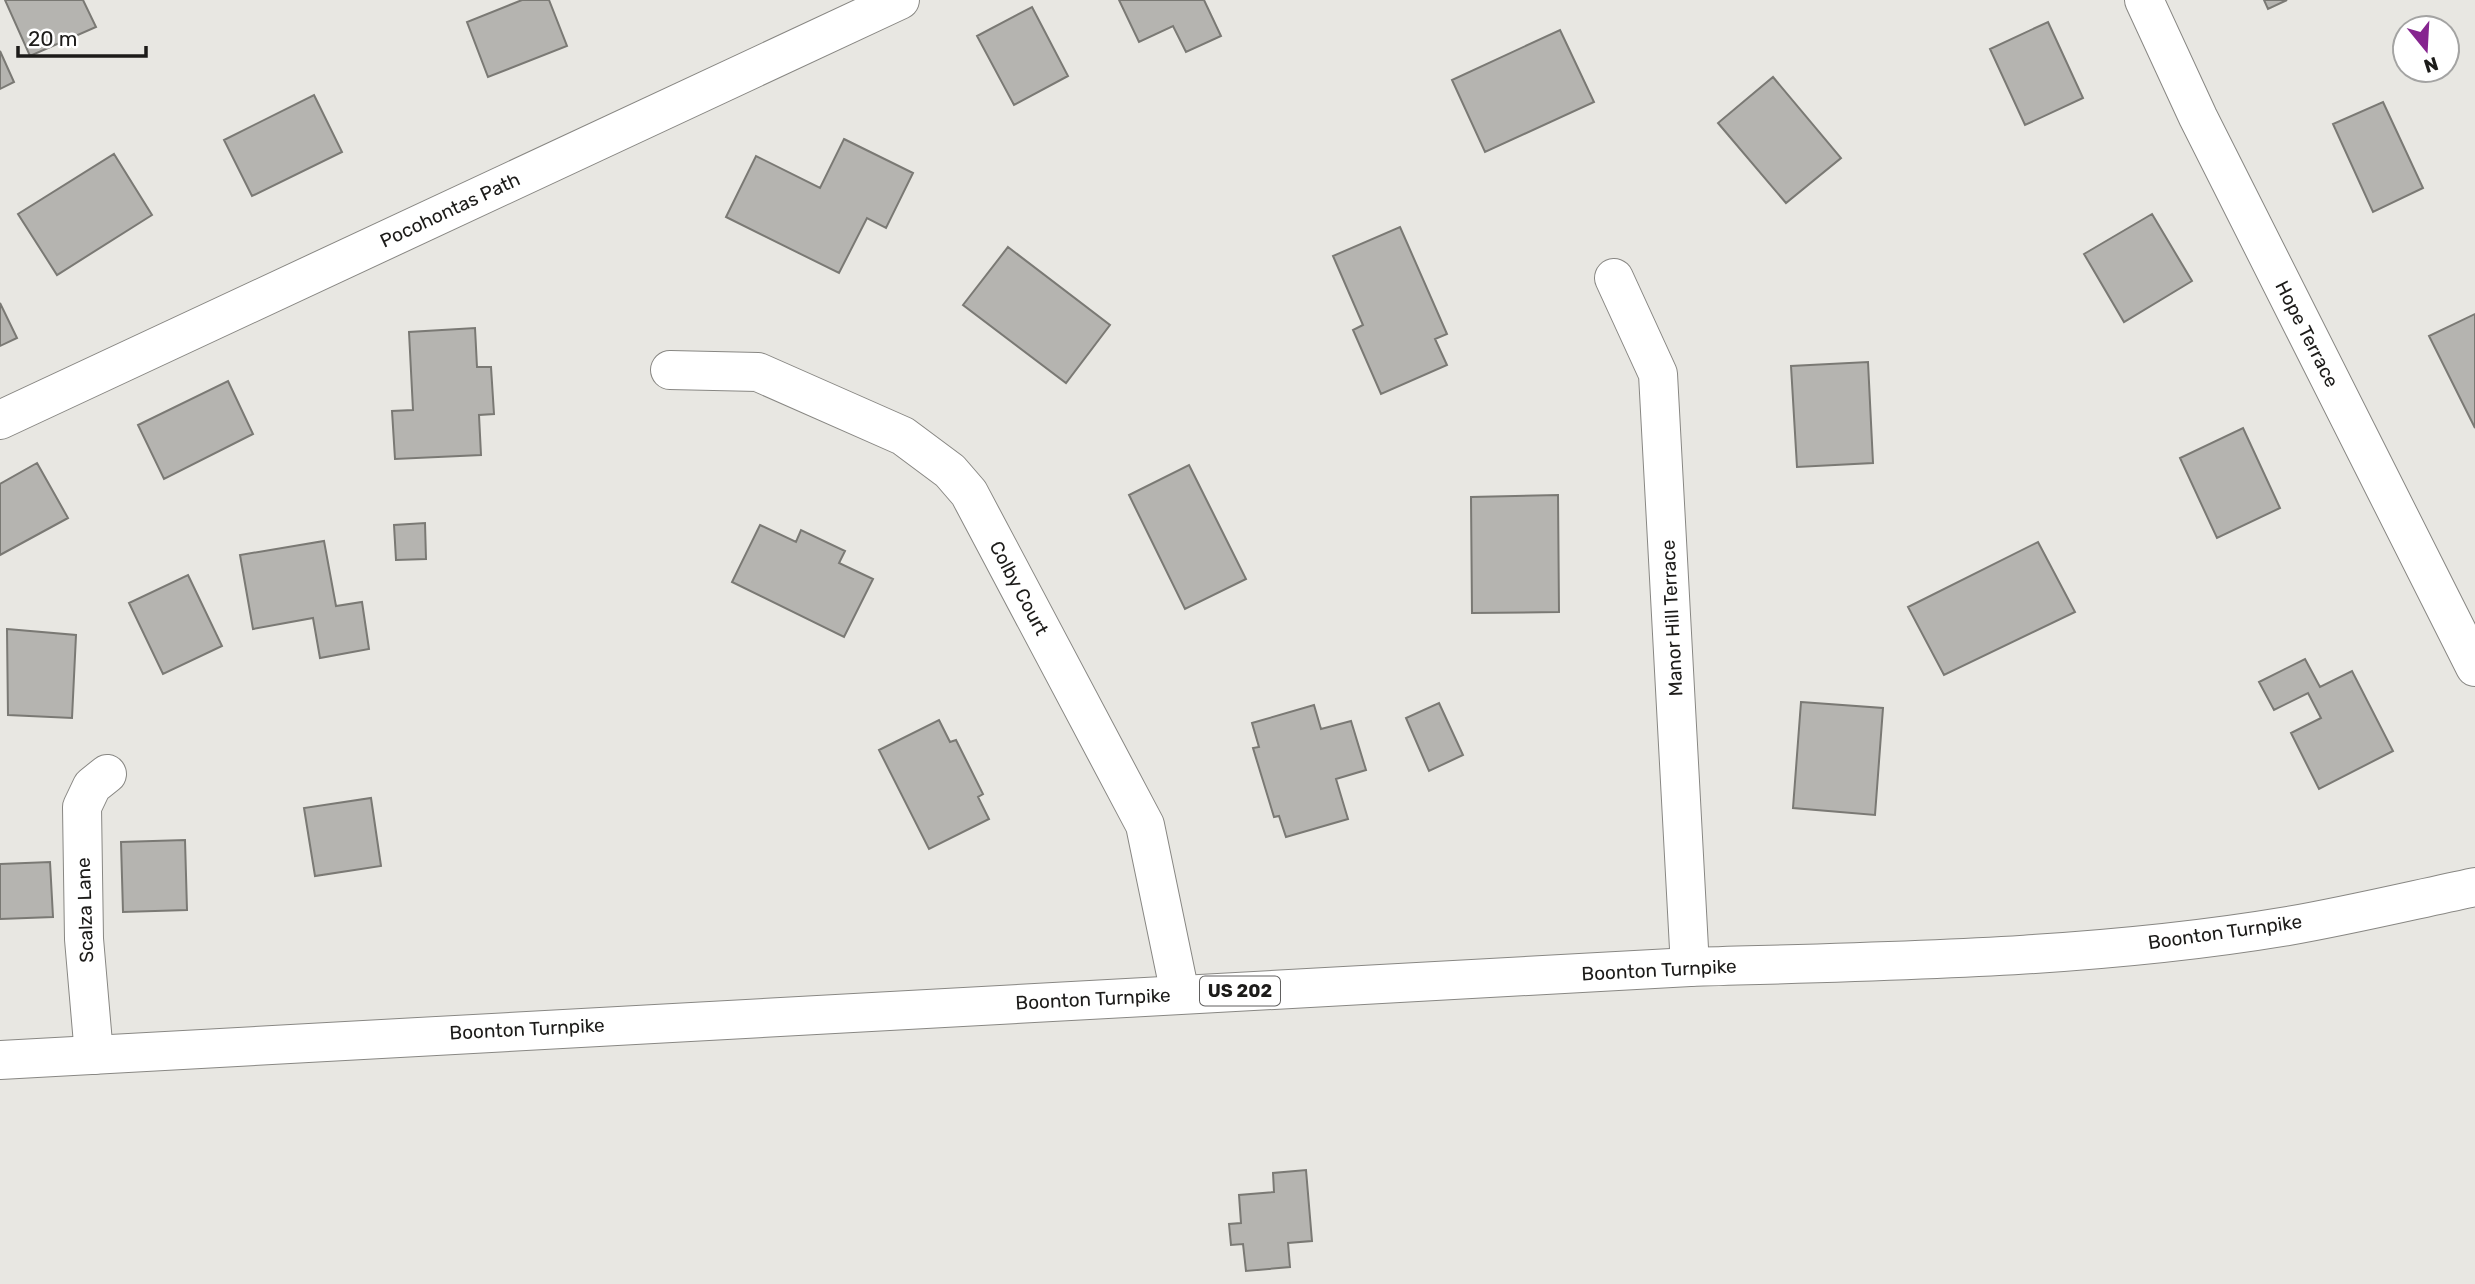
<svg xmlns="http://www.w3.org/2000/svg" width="2475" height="1284" font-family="Rubik,sans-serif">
<rect width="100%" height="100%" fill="#e8e7e2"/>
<path fill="#b5b4b0" stroke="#7a7974" stroke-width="2" d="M5,0H83L96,27L30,56Z
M522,0H549L567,46L488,77L467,22Z
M1119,0H1204L1221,36L1186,52L1173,26L1139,42Z
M2264,0H2287L2268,9Z
M1032,7L1068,76L1014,105L977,36Z
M2048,22L2083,98L2025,125L1990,49Z
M1560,30L1594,102L1485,152L1452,80Z
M0,51L14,82L0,89Z
M1773,77L1841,158L1786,203L1718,123Z
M314,95L342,152L252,196L224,140Z
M2383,102L2423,188L2373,212L2333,124Z
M844,139L913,173L886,228L867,218L839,273L726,217L756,156L820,188Z
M114,154L152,215L57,275L18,214Z
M2152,214L2192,281L2124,322L2084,254Z
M1400,227L1447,334L1435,339L1447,365L1381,394L1353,330L1363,325L1333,256Z
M1008,247L1110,325L1066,383L963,305Z
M0,303L17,338L0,346Z
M2475,314V428L2429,336Z
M475,328L477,367H491L494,414L479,415L481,455L395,459L392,411L413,410L409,332Z
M1868,362L1873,463L1797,467L1791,366Z
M228,381L253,434L164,479L138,425Z
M2243,428L2280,508L2217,538L2180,458Z
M37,463L68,518L0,555V484Z
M1189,465L1246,579L1185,609L1129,495Z
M1558,495L1559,612L1472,613L1471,497Z
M425,523L426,559L396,560L394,525Z
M760,525L796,542L801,530L845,551L839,563L873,579L844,637L732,582Z
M324,541L336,606L362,602L369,649L320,658L313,618L253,629L240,555Z
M2038,542L2075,612L1944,675L1908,607Z
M188,575L222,646L163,674L129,603Z
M7,629L76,635L72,718L8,715Z
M2305,659L2320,687L2352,671L2393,751L2319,789L2291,733L2321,718L2308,693L2274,710L2259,682Z
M1801,702L1883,708L1875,815L1793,808Z
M1439,703L1463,755L1429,771L1406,718Z
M1314,705L1321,729L1351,721L1366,770L1336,779L1348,819L1286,837L1279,816L1274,817L1253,748L1259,747L1252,723Z
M939,720L950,742L956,740L983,794L978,797L989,819L929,849L879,750Z
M371,798L381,866L315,876L304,808Z
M185,840L187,910L123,912L121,842Z
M50,862L53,917L0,919V864Z
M1306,1170L1312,1241L1288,1243L1290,1267L1246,1271L1243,1244L1231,1245L1229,1224L1241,1223L1239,1195L1274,1192L1273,1173Z"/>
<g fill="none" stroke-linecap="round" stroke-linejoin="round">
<defs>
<path id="minor" d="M2144,0L2198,117L2475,667
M1614,278L1658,374L1690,967
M670,370L758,372L903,436L950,471L969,493L1145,825L1180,994
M0,420L900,0
M94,1055L84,939L82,807L92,786L107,774"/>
<path id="major" d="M0,1060L1690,967C1890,961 2091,959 2288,926C2351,915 2413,900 2475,887"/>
</defs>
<use href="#minor" stroke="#888783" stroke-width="40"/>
<use href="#major" stroke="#888783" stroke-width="40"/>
<use href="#minor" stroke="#fff" stroke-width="38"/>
<use href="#major" stroke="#fff" stroke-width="38"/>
</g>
<g text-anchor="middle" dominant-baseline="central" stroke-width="6" stroke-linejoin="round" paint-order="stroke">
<rect fill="#fff" stroke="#605f5e" stroke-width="2" x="1200" y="976.5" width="80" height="29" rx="5"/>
<g font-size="18" font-weight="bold" fill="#1c1b19">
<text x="1240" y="991">US 202</text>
</g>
<g font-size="19" fill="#1c1b19" stroke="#fff">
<text transform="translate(450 210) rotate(-25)">Pocohontas Path</text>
<text transform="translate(2307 334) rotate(63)">Hope Terrace</text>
<text transform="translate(1019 588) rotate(62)">Colby Court</text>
<text transform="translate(1672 618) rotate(-93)">Manor Hill Terrace</text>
<text transform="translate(85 910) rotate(-92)">Scalza Lane</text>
<text transform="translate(2225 932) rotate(-8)">Boonton Turnpike</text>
<text transform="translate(1659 970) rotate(-3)">Boonton Turnpike</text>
<text transform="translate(1093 999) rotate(-3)">Boonton Turnpike</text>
<text transform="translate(527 1029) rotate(-3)">Boonton Turnpike</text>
</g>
</g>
<g transform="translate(2426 49) rotate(162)"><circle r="33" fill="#ffffff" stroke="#a4a4a3" stroke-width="2"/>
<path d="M0-5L12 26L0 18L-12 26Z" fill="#86258f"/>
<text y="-10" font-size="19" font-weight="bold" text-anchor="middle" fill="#1c1b19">N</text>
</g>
<path d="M18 46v10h128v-10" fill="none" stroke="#1c1b19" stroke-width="3.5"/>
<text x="28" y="46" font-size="21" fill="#1c1b19" stroke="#ffffff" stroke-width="5" paint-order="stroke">20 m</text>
</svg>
